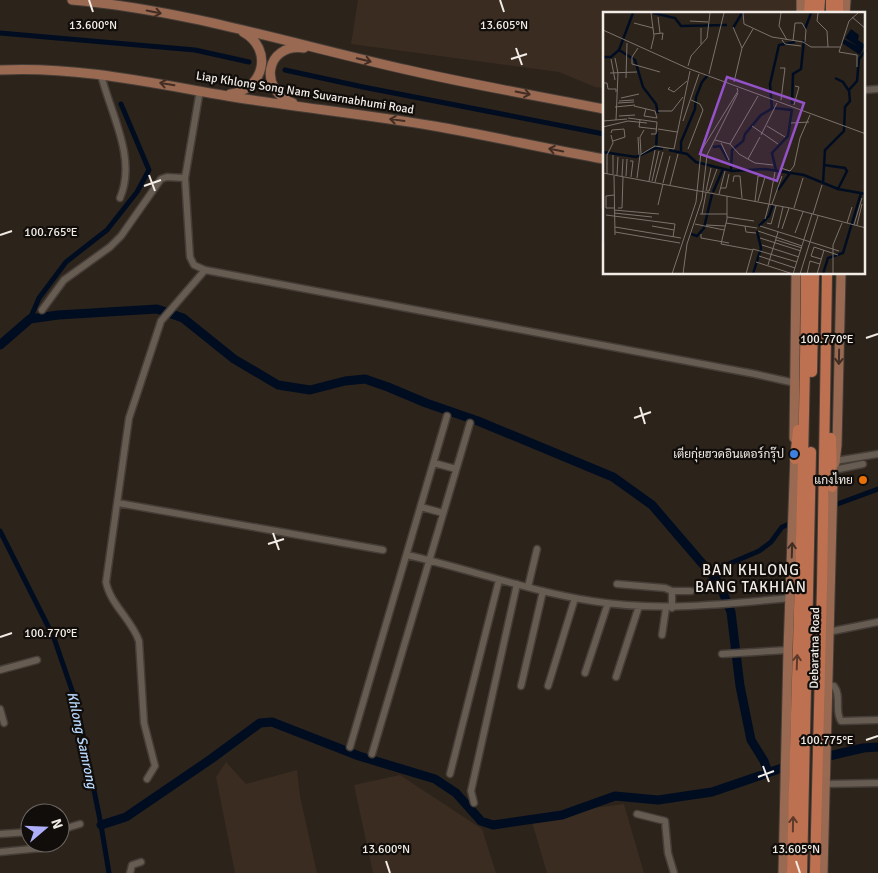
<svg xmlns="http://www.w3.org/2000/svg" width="878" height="873" font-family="Signika,Sarabun,sans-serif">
<rect width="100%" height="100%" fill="#2c231b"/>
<path fill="#3a2c20" d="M358,0H795V14H604V88L595,87L559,72L351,44Z
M226,762L246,784L297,770L300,796L317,873H235L216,777Z
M400,775L482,829L496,873H373L354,785Z
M624,804L644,873H547L532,822L548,821L593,808Z"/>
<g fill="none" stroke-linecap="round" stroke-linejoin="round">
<path stroke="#000d21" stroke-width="5" d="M0,33L195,50L249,62
M285,70L363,87L604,134
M30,319L39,298L66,262L107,230L137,192L149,170L121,104
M832,506L878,489
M0,531L54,638L77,705L101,825L109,873
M710,572L759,551L771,542L782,527L794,522"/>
<path stroke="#000d21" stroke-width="9" d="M0,345L30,319L58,315L157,309L183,318L234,359L278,385L310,390L345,381L365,379L388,387L426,403L478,421L613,477L652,505L719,583L731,612L740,686L751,740L764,761L768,773
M829,756L863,748L878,747
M101,825L126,817L211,759L260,723L272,722L359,756L435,779L456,793L481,821L493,825L562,815L615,796L658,800L712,792L782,768"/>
<defs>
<path id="minor" d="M101,75C111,114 137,159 120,198
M200,90L185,178L190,257L194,265L205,270
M864,90L878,89
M42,310L64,280L110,247L121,236L161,179L167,177L185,178
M835,461L878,454
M434,463L456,469
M834,470L863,464
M118,503L383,550
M421,507L443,513
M407,555C469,569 529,591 592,601C658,612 724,604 790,598
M617,584L665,588L672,591V608
M528,587L537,549
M672,591H691
M828,632L878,622
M662,635L666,608
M722,654L788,650
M0,670L37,660
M585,673L608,603
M616,677L639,606
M521,686L543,591
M548,686L575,598
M827,686H834C842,696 834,710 841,721L878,720
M0,709L4,723
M350,747L447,416
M372,754L470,423
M450,774L499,580
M147,779L155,766L144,723L139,641C132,620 110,604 106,582L129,418L138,391L161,321L205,270L755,374L795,383
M825,784L878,783
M474,803L471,791L517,584
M637,814L665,821L668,853L674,873
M60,830L80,824
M0,834L30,832
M0,852L42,848
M130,873L132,865L141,862"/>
<path id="major" d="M72,0C186,10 296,45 408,70C473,85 539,96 604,109
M801,14V0
M845,14L846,0
M0,70C81,66 160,85 239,98C304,108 369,115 434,126C491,136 547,149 604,159
M230,94C264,90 274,49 243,32
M293,103C258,90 265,43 304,48
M794,438L796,274
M835,463L837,445L841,274
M783,873L788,650L795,454
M823,873L833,481"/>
<path id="highway" d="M809,14L810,0
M819,14L820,0
M831,14V0
M838,14V0
M812,372L814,274
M831,438L832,487
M795,459L798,430
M792,873C796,673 805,474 806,274
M802,873L811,452
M815,873L822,586L827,274"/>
</defs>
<use href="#minor" stroke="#453d37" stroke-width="9"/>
<use href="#major" stroke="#453d37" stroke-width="11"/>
<use href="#highway" stroke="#453d37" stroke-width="12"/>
<use href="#minor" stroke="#665c52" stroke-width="6"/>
<use href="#major" stroke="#9a6951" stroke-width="9"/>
<use href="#highway" stroke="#bd7151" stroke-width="10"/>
</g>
<defs><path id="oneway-shaft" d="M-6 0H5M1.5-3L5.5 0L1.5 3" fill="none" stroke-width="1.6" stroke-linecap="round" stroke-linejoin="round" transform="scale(1.25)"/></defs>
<g stroke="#412d23">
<use href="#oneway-shaft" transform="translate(154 12) rotate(11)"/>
<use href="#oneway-shaft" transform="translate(364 60) rotate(14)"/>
<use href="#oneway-shaft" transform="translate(167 84) rotate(-171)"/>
<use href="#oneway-shaft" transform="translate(523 93) rotate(11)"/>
<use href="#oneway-shaft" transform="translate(397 120) rotate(-172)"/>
<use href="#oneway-shaft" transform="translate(556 150) rotate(-169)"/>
<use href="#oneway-shaft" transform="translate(839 357) rotate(91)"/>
<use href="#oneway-shaft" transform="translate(792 550) rotate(-88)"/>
</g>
<g stroke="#5e3a2a">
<use href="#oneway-shaft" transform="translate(797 662) rotate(-88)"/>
<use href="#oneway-shaft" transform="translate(793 824) rotate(-89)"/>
</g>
<path fill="none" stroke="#f2ece6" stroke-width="2" d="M89,0L93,12M500,0L504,12M516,48L522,65M511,59L527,54M149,175L155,191M144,186L161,180M0,235L12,231M866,338L878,334M640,407L645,424M634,418L651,412M273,533L279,550M268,544L284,539M0,637L12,633M866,740L878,736M763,766L769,782M758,777L774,771M386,861L390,873M796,861L800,873"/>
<circle fill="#3f7fe0" stroke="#110d0a" stroke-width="2" cx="794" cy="454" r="5"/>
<circle fill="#e8710a" stroke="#110d0a" stroke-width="2" cx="863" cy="480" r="5"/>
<g text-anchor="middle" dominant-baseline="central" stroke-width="4.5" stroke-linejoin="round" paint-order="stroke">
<g font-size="12" fill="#f2ece6" stroke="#110d0a">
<text transform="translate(305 93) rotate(9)">Liap Khlong Song Nam Suvarnabhumi Road</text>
<text transform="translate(815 648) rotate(-89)">Debaratna Road</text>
</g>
<g font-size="12" fill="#f2ece6" stroke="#110d0a" text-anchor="end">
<text x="784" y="454">เตียกุ่ยฮวดอินเตอร์กรุ๊ป</text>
<text x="853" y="480">แกงไทย</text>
</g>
<g font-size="14" font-style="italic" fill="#b8d8fd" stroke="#110d0a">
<text transform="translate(82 740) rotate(78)">Khlong Samrong</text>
</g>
<g font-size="15" letter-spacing="1" fill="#f2ece6" stroke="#110d0a">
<text x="751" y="570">BAN KHLONG<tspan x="751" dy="17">BANG TAKHIAN</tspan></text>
</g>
</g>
<g transform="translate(603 12)">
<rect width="262" height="262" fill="#2c231b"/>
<path d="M248,17L256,23L255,28L262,33L257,43L239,31L241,27L256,35L242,26Z" fill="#000d21"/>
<path fill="none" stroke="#000d21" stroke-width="2.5" d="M50,1L72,6L78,14L124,13M130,16L139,1M202,17L208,1M16,38L32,48L40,75L53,92L55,101M0,45H8L16,38L30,1M232,66L240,70L246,79M189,92L190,62L198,57L201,28M169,97L167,72L176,33L192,30M0,121V138M110,135L117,134L125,148M53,136L54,120M66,138L84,142L93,150L129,159L162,157L201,163L235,177M0,140L33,145L53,136L60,137M78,140V130L92,97L93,85L99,70L105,63M221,153L242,156L244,159L235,177L263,182M173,158L169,141L185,124L189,97M128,159L129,138L140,129L142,122L158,103L170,96L189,98M220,171L222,138L241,119L242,95L247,89L246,78L254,69L256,47L263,38M175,178L187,161M110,180L120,157M0,196V230M156,214L166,204L170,193M88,222L94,224L101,216L109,182M150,262L158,236L154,219M220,262L225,246L240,241L258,181"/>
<path fill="none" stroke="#7b736c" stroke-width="1" d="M48,1L51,24L48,37M140,1L141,12L169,25L200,30L208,35H237M178,1L176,14L184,28M215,1L214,9L224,19L225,35M55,5L57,21M249,5L263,17M87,9L105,10M31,11L50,16M130,15L139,36M98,16V32M0,18L84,56L263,122M51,22L60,21L59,28M179,28L182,32L198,34M190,29L192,11H199L203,18L202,30M35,36L29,45V52L57,60M12,46L15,61M8,47L12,68M85,54L88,44L104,26L107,1M254,55V43L236,40L246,9L255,1M177,56H182L178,88M7,61L34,60M106,62L121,1M23,66L24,31M131,70L139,36L150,17M0,71H4L5,77H13V80M67,75L65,77L71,80L84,69M155,84L127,132L136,142L152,151L170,153M18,86L36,82M16,89L31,88M15,91L31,90M191,93L196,75L192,74M31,94L52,99L54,106L41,104L43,97M12,95L32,93M55,99H69L80,85M16,104L32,103M25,106L54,110L53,122H48M13,108L15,61M37,108L36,115L53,117M0,109L24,107M25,109L44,111M80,109L96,62M188,111L206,110M149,114L175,132M164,114L182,125M0,115L25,109M55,117L74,120M8,121L9,118L21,117L22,125L10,129M158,123L174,91M35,125L36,143M112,128L127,132M118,131L126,148M85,137L100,98L97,92L88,88M38,142L37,125L41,118M10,143V162M145,147L157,125M27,149H30L28,165M178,156L187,159L191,154L197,126L207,103M0,161L187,196L263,216M4,162V143L10,131L8,123M14,163L15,145M11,164L12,223M19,164L20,147M23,164L24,147M34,166L37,143L52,134L71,137L87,59M46,169L52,138M49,169L56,139M52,170L60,140M130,170L131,164H137L139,186M60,171L67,144M67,173L75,142M118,176H123L126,162M103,179L108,156M104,179H106L114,157M116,182L122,159M11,183L3,184V196H11M124,184V207L118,232L150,238M152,189L155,164H161M155,189L162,165M166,192L172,160M169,192L179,164M55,193L60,172M15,196H19L20,165M191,196L200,166M11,198L56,202M11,201L49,205M97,202H124M99,202L103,181M210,202L219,173M3,203L72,212L70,225M124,205L151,209M162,207L166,192M123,211L154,216M164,211L168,212L173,194M244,211L249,195M92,212L121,218M103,213L122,214M251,213L259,186M254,213L259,192M49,214L71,218M142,214L143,220L153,221M157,214L236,239M12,215L78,226M175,216L180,195M179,217L186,196M155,219L199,234M12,220L77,231M192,221L200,200M98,222V226L126,231M157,226L198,239M173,228L199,236M159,233L196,245M156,244L192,256M218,247L208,244L211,235L235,243M153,250L190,262L209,202M165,253L175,220M69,262L93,190L98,139L135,79L134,76M80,262L84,232L99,187L104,143L135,81M143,262L150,237L194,250M197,262L215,204M204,262L207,249L217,252M214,262L221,238M230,262V233L239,211"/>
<path fill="#9352c7" fill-opacity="0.15" stroke="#9352c7" stroke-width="2.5" d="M124,65L201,91L174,169L97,142Z"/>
<rect width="262" height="262" fill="none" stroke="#f2ece6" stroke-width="2.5"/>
</g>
<g font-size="12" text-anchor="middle" fill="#f2ece6" stroke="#110d0a" stroke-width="4.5" stroke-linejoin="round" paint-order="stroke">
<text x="93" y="29">13.600°N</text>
<text x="504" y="29">13.605°N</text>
<text x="51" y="236">100.765°E</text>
<text x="827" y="343">100.770°E</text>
<text x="51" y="637">100.770°E</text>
<text x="827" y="744">100.775°E</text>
<text x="386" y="853">13.600°N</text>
<text x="796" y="853">13.605°N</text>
</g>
<g transform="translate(45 828) rotate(71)"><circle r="24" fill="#110d0a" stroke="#6b6662"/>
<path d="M0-4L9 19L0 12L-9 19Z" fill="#aeaefb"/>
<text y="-8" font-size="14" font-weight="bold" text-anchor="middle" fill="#f2ece6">N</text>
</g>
</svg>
